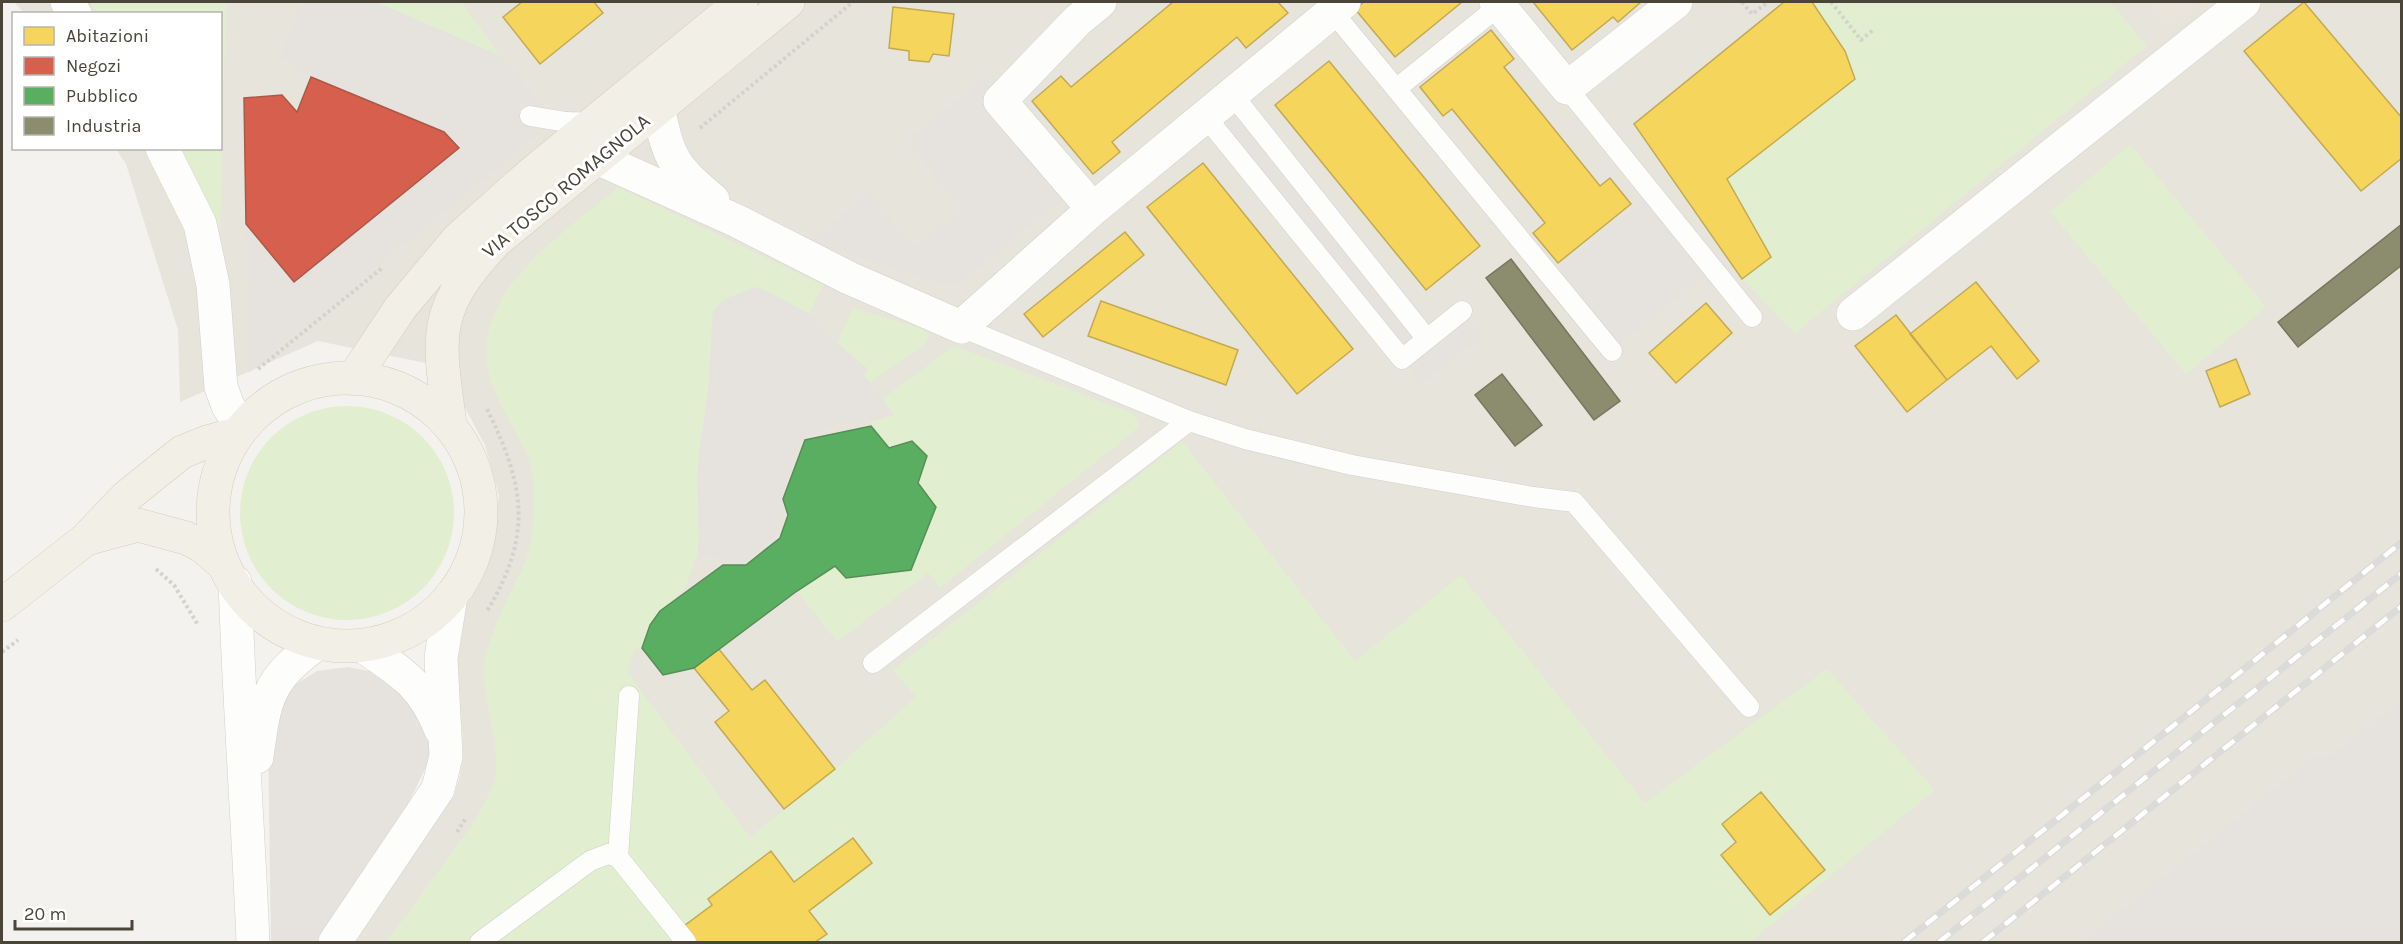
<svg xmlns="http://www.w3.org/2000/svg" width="2403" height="944" font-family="Karla,sans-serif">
<rect width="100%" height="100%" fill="#f4f2ee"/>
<path fill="#e7e4dc" d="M14,2H2401V942H352L454,795L460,775L463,756L462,727L451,678L456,623L484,571L493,542L499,496L485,445L464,406L455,369L318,341L180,402L178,330L126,164L116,149L220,148V14L24,13Z"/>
<path fill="#eae5da" d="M2149,2H2198L2169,25Z"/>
<path fill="#e1eecf" d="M91,2H226L220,232L176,149L220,148V14L98,13Z
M376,2H462L500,56Z
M1812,2H2110L2147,46L1795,333L1742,279L1771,257L1727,179L1855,79L1845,51Z
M2130,144L2266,307L2186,374L2050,212Z
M618,187L823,285L809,314L769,292L755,287L723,300L701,438L697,473L699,536L697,555L685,588L650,624L642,648L634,650L627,672L750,837L835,769L916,697L893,670L1182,441L1355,661L1461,575L1645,803L1827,669L1935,790L1750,942H386C406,916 425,889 445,862C463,837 485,810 494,780C496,774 496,765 496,758C495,723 477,684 487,650C494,628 503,607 513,587C518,576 525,565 528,554C533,533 534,512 534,491C535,457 511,428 498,399C451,303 556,240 618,187Z
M853,308L920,328L930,335L923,345L870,383L837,343Z
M954,346L1132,413L1137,418L1139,427L940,588L928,573L837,642L797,591L835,566L846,578L911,570L936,507L918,483L912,441L889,448L869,422L894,415L882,399Z
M240 513a107 107 0 1 1 214 0a107 107 0 1 1-214 0Z"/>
<path fill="#e6e3df" d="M301,2H376L500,56L547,109L539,134L248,373L246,224L294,282L459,148L444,132L311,77L280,58Z
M986,76L1079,186L972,274L956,283L935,282L811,242L867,192L916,247L962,207L905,142Z
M1232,94L1427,338L1462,311L1483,336L1421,384L1205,116Z
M1652,194L1713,270L1612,351L1550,276Z
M755,287L769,292L809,314L837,343L868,369L864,375L894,415L869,422L842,424L802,438L779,499L784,515L776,535L744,562L697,555L699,536L697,473L708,391L713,310L723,300Z
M348,667L375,672L388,678L429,729L430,753L426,767L407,806L323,942H271L268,742L287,690L317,671Z
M2401,700V942H2081L2315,756H2330Z"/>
<path fill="#f6d55c" stroke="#c3aa52" stroke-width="1.5" d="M522,2H594L603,13L540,64L503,17Z
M1173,2H1278L1288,13L1246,48L1237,37L1112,142L1120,152L1093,174L1032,101L1061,76L1071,87Z
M1364,2H1462L1395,57L1355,9Z
M1533,2H1641L1618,22L1613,17L1572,50Z
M1784,2H1812L1845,51L1855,79L1727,179L1771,257L1742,279L1634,124Z
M2304,2L2402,118V158L2361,191L2244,51Z
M893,7L954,14L949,56L933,54L929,62L909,60V51L889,48Z
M1491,30L1514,59L1504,67L1600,186L1610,178L1631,204L1558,263L1533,233L1545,223L1452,109L1443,116L1420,87Z
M1329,61L1480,246L1426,290L1275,105Z
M1203,163L1353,349L1297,394L1147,207Z
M1125,232L1144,255L1043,337L1024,314Z
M1976,282L2039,361L2017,379L1991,346L1947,380L1910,334Z
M1101,301L1238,350L1226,385L1088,336Z
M1706,303L1732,333L1676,383L1649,353Z
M1896,315L1947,380L1907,412L1855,346Z
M2236,359L2250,394L2220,407L2206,371Z
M718,648L752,690L765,680L835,769L784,809L715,722L729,711L694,668Z
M1761,792L1825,870L1770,915L1721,855L1736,842L1722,824Z
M853,838L872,863L809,911L827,934L815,942H696L684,926L712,905L708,899L771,851L794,882Z"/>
<path fill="#d6604d" stroke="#ac5847" stroke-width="1.5" d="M311,77L444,132L459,148L294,282L246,224L244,98L282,95L297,112Z"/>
<path fill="#5aae61" stroke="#568e55" stroke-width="1.5" d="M871,426L889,448L912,441L927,456L918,483L936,507L911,570L846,578L835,566L797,591L694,668L663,675L642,648L650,625L660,611L723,565H746L780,538L788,515L783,499L805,440Z"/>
<path fill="#8c8c6e" stroke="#78765e" stroke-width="1.5" d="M2402,224V265L2298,347L2278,322Z
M1511,259L1620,401L1594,420L1486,278Z
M1502,374L1542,425L1515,446L1475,395Z"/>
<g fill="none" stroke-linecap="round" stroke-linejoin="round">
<defs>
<path id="service" d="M1332,11L1612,351
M1567,88L1752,317
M1396,89L1499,6
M1232,94L1427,339
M530,116L566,122L594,123
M1205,116L1402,359L1462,311
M961,327L1189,421L1245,439L1352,465L1533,497L1574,502L1749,707
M873,663L1189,421
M618,857L629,696
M480,942L590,861L608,854L618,857L686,942"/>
<path id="minor" d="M67,2L75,14
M1496,2L1567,88L1676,2
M658,108C670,161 672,165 713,200
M162,148L200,224L213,285L221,387L228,406L241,426
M597,158L737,221L849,278L961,327L1093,209L1344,2
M1093,209L1000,101L1078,20L1100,2
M1853,314L2244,2
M364,647C403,673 423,685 441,730
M335,942L438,789L446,756L441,658L451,596"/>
<path id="tertiary" d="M235,582C239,702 248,822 253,942
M257,757C265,697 267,680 318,643"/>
<path id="primary" d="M213 512a134 134 0 1 1 268 0a134 134 0 1 1-268 0Z
M353,379L401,307L458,239L531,174L741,2
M450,424C438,336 431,310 496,241L788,2
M86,539L138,525L186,538L202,546L224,565
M2,605L86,539L126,497L182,452L207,442L233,435"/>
</defs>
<use href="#service" stroke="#d2d0cb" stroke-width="21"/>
<use href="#minor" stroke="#d2d0cb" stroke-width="34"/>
<use href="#tertiary" stroke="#d2d0cb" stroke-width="34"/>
<use href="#primary" stroke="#d6cebb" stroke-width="34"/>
<path stroke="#d3d2cc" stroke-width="4" stroke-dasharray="3 3" stroke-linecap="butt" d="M1742,2L1752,14L1768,2
M1831,2L1861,40L1873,30
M700,128L853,2
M258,369L382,268
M487,409C525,486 533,535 487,611
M156,569L174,585L198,625
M2,652L18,640
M457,832L466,818"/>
<use href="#service" stroke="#fdfdfc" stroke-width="20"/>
<use href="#minor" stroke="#fdfdfc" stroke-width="33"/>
<use href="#tertiary" stroke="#fdfdfc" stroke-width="33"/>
<use href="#primary" stroke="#f2efe6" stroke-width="33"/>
<defs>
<path id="rail" d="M1904,942L2402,542
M1939,942L2402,573
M1983,942L2402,606"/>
</defs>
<use href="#rail" stroke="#dbdbda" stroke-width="7"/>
<use href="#rail" stroke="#fff" stroke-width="4.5" stroke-dasharray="14" stroke-linecap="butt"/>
</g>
<g text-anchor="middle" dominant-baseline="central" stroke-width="6" stroke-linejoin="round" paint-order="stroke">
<g font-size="20" fill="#4b4439" stroke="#fff">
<text transform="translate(566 186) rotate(-40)">VIA TOSCO ROMAGNOLA</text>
</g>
</g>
<rect width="2403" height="944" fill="none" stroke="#4b4439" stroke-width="6"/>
<rect x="12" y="12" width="210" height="138" fill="#ffffff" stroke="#b7b4b0" stroke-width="1.5"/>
<rect x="24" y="27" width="30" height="18" fill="#f6d55c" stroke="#b7b4b0" stroke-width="1.5"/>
<text x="66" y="42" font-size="18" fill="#4b4439">Abitazioni</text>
<rect x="24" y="57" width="30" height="18" fill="#d6604d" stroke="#b7b4b0" stroke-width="1.5"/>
<text x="66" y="72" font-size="18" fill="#4b4439">Negozi</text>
<rect x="24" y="87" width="30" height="18" fill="#5aae61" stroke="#b7b4b0" stroke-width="1.5"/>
<text x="66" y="102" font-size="18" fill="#4b4439">Pubblico</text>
<rect x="24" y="117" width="30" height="18" fill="#8c8c6e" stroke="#b7b4b0" stroke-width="1.5"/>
<text x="66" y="132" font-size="18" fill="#4b4439">Industria</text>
<path d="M15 920v9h117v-9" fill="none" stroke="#4b4439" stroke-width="3"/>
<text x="24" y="920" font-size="18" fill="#4b4439" stroke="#ffffff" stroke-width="4.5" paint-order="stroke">20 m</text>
</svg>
